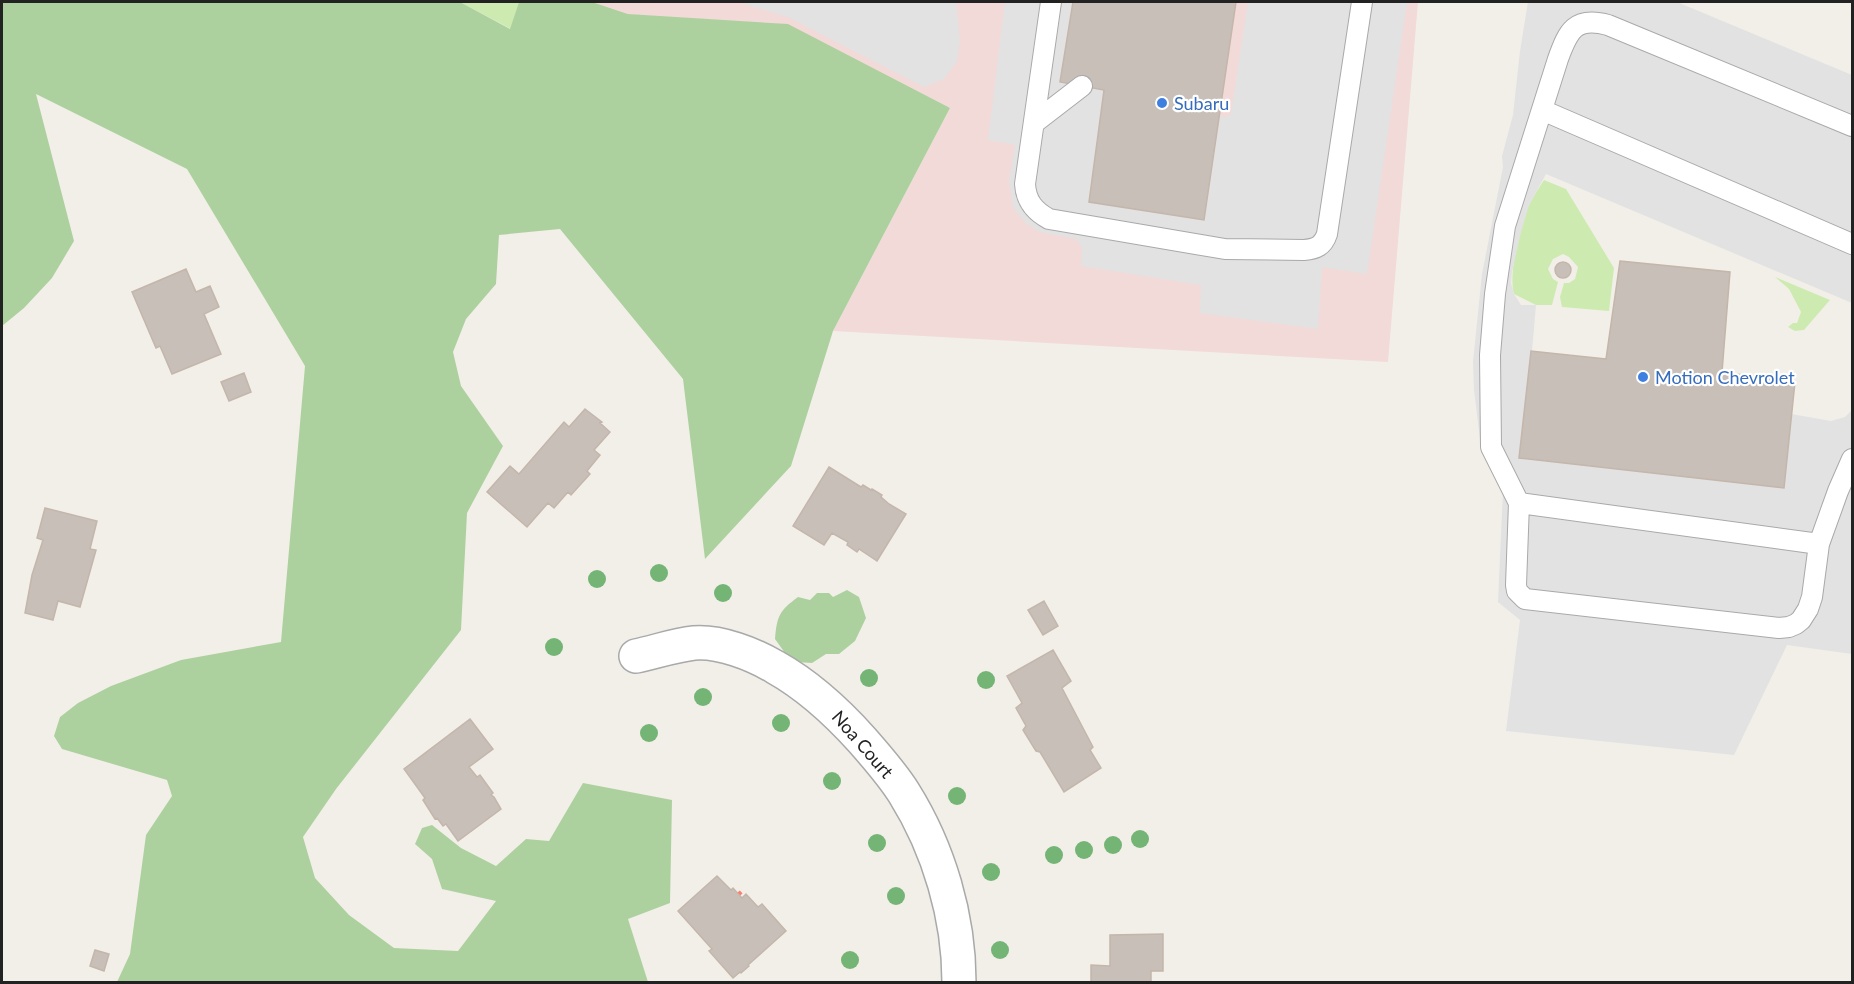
<svg xmlns="http://www.w3.org/2000/svg" width="1854" height="984" font-family="Lato,sans-serif">
<rect width="100%" height="100%" fill="#f2efe9"/>
<path fill="#f2dad9" d="M592,2H1418L1388,362L833,331L950,108L628,14Z"/>
<path fill="#cdebb0" d="M460,2H519L511,29Z
M1544,180L1566,189L1614,268L1609,311L1562,307L1560,297L1564,283H1569L1575,279L1578,267L1569,257L1563,254L1553,259L1548,269L1553,279L1558,282L1552,305H1536L1514,294C1508,274 1520,225 1529,205C1533,196 1539,188 1544,180Z
M1775,277L1830,300L1804,330L1795,331L1788,327L1793,323H1797L1801,312L1789,289Z"/>
<path fill="#add19e" d="M2,2H460L510,29L519,2H592L628,14L788,24L950,108L833,331L791,466L705,559L683,379L560,229L499,235L496,284L466,319L453,352L461,386L503,446L467,513L461,630L336,789L303,837L315,878L349,915L394,948L458,951L496,901L442,889L432,859L415,844L422,828L432,825L461,848L496,866L526,839L549,841L583,783L672,800L670,903L628,919L648,982H117L130,954L146,835L172,796L167,780L62,749L54,736L60,717L78,703L111,686L181,660L281,642L305,366L187,169L36,94L74,241L52,278L24,308L2,326Z
M847,590L859,597L866,618L855,641L839,654H826L812,663L795,662L785,653L775,639C777,616 779,611 798,597L810,600L817,593H829L833,597Z"/>
<path fill="#e2e2e2" d="M738,2H956L960,42L957,61L944,79L924,87L788,17Z
M1005,2H1073L1060,82L1104,90L1089,202L1204,220L1220,116L1226,117L1231,114L1248,2H1407L1367,274L1322,267L1318,329L1200,313L1201,285L1081,266L1082,247L1076,239L1040,232L1027,224L1017,213L1013,206L1009,181L1015,146L1012,144L988,140Z
M1528,2H1677L1852,75V303L1546,174L1529,205L1521,232L1512,272L1511,283L1514,294L1521,305H1536L1532,351L1519,458L1784,488L1791,414L1831,421L1845,417L1852,410V654L1787,645L1734,755L1506,731L1520,620L1498,602L1503,491L1481,447L1474,390L1473,362L1482,274L1503,167L1502,156L1513,115L1520,51Z"/>
<path fill="#c7bfb8" stroke="#c4b6ab" stroke-width="1.5" d="M1073,2H1236L1204,220L1089,202L1104,90L1060,82Z
M1620,261L1730,272L1722,372L1795,382L1784,488L1519,458L1531,351L1606,359Z
M1555 270a8 8 0 1 1 16 0a8 8 0 1 1-16 0Z
M186,269L196,292L210,286L219,307L204,314L221,354L172,374L160,346L156,348L132,292Z
M244,373L251,392L229,401L221,382Z
M585,409L602,422L600,423L610,432L594,450L600,455L587,471L590,474L571,495L568,492L554,508L548,503L527,527L487,492L510,466L519,474L564,422L569,427Z
M829,467L861,487L863,485L871,490L872,489L882,495L881,497L889,504L906,514L877,561L859,549L857,552L847,545L848,542L832,533L824,545L793,526Z
M45,508L97,521L90,549L96,550L80,607L58,601L53,620L25,613L32,575L43,540L37,538Z
M1044,601L1058,626L1043,635L1028,610Z
M1053,650L1071,681L1062,688L1093,747L1090,750L1101,768L1064,792L1040,752L1036,751L1023,730L1026,726L1016,708L1022,703L1007,676Z
M470,719L493,749L469,767L477,777L480,775L493,793L491,795L494,797L501,809L458,841L446,824L443,826L437,818L435,819L423,800L425,798L404,769Z
M717,876L731,890L733,888L742,898L746,894L758,907L762,904L786,931L748,965L749,966L741,973L740,972L733,978L709,951L712,949L678,911Z
M1163,934V971H1151V982H1091V965L1110,966V935Z
M95,950L109,954L104,971L90,966Z"/>
<g fill="none" stroke-linecap="round" stroke-linejoin="round">
<defs>
<path id="service" d="M1051,2L1025,184C1026,201 1034,211 1049,219L1225,249L1304,250C1316,249 1323,246 1327,234L1362,2
M1542,110L1852,244
M1034,123L1082,86
M1852,126L1608,25C1575,16 1568,31 1558,59L1505,226L1495,294L1490,355L1491,447L1519,503L1516,585L1517,591L1525,599L1779,628L1789,627L1796,624L1801,620L1808,609L1812,597L1819,544L1838,491L1852,459
M1519,503L1819,544"/>
<path id="minor" d="M636,656C655,652 675,645 694,643C720,641 753,654 775,667C809,686 836,711 862,740C877,757 892,774 904,793C939,849 959,917 959,982"/>
</defs>
<use href="#service" stroke="#a9a9a9" stroke-width="22"/>
<use href="#minor" stroke="#a9a9a9" stroke-width="36"/>
<path stroke="#fa8072" stroke-width="4" stroke-dasharray="3 3" stroke-linecap="butt" d="M739,894L743,890"/>
<use href="#service" stroke="#fff" stroke-width="20"/>
<use href="#minor" stroke="#fff" stroke-width="33"/>
</g>
<g fill="#74b475">
<circle cx="659" cy="573" r="9"/>
<circle cx="597" cy="579" r="9"/>
<circle cx="723" cy="593" r="9"/>
<circle cx="554" cy="647" r="9"/>
<circle cx="869" cy="678" r="9"/>
<circle cx="986" cy="680" r="9"/>
<circle cx="703" cy="697" r="9"/>
<circle cx="781" cy="723" r="9"/>
<circle cx="649" cy="733" r="9"/>
<circle cx="832" cy="781" r="9"/>
<circle cx="957" cy="796" r="9"/>
<circle cx="1140" cy="839" r="9"/>
<circle cx="877" cy="843" r="9"/>
<circle cx="1113" cy="845" r="9"/>
<circle cx="1084" cy="850" r="9"/>
<circle cx="1054" cy="855" r="9"/>
<circle cx="991" cy="872" r="9"/>
<circle cx="896" cy="896" r="9"/>
<circle cx="1000" cy="950" r="9"/>
<circle cx="850" cy="960" r="9"/>
</g>
<g fill="#3f7fe0" stroke="#fff" stroke-width="2">
<circle cx="1162" cy="103" r="6"/>
<circle cx="1643" cy="377" r="6"/>
</g>
<g text-anchor="middle" dominant-baseline="central" stroke-width="4.5" stroke-linejoin="round" paint-order="stroke">
<g font-size="18" fill="#366cbe" stroke="#fff" text-anchor="start">
<text x="1174" y="103">Subaru</text>
<text x="1655" y="377">Motion Chevrolet</text>
</g>
<g font-size="18" fill="#222" stroke="#fff">
<text transform="translate(863 744) rotate(49)">Noa Court</text>
</g>
</g>
<rect width="1854" height="984" fill="none" stroke="#222222" stroke-width="6"/>
</svg>
